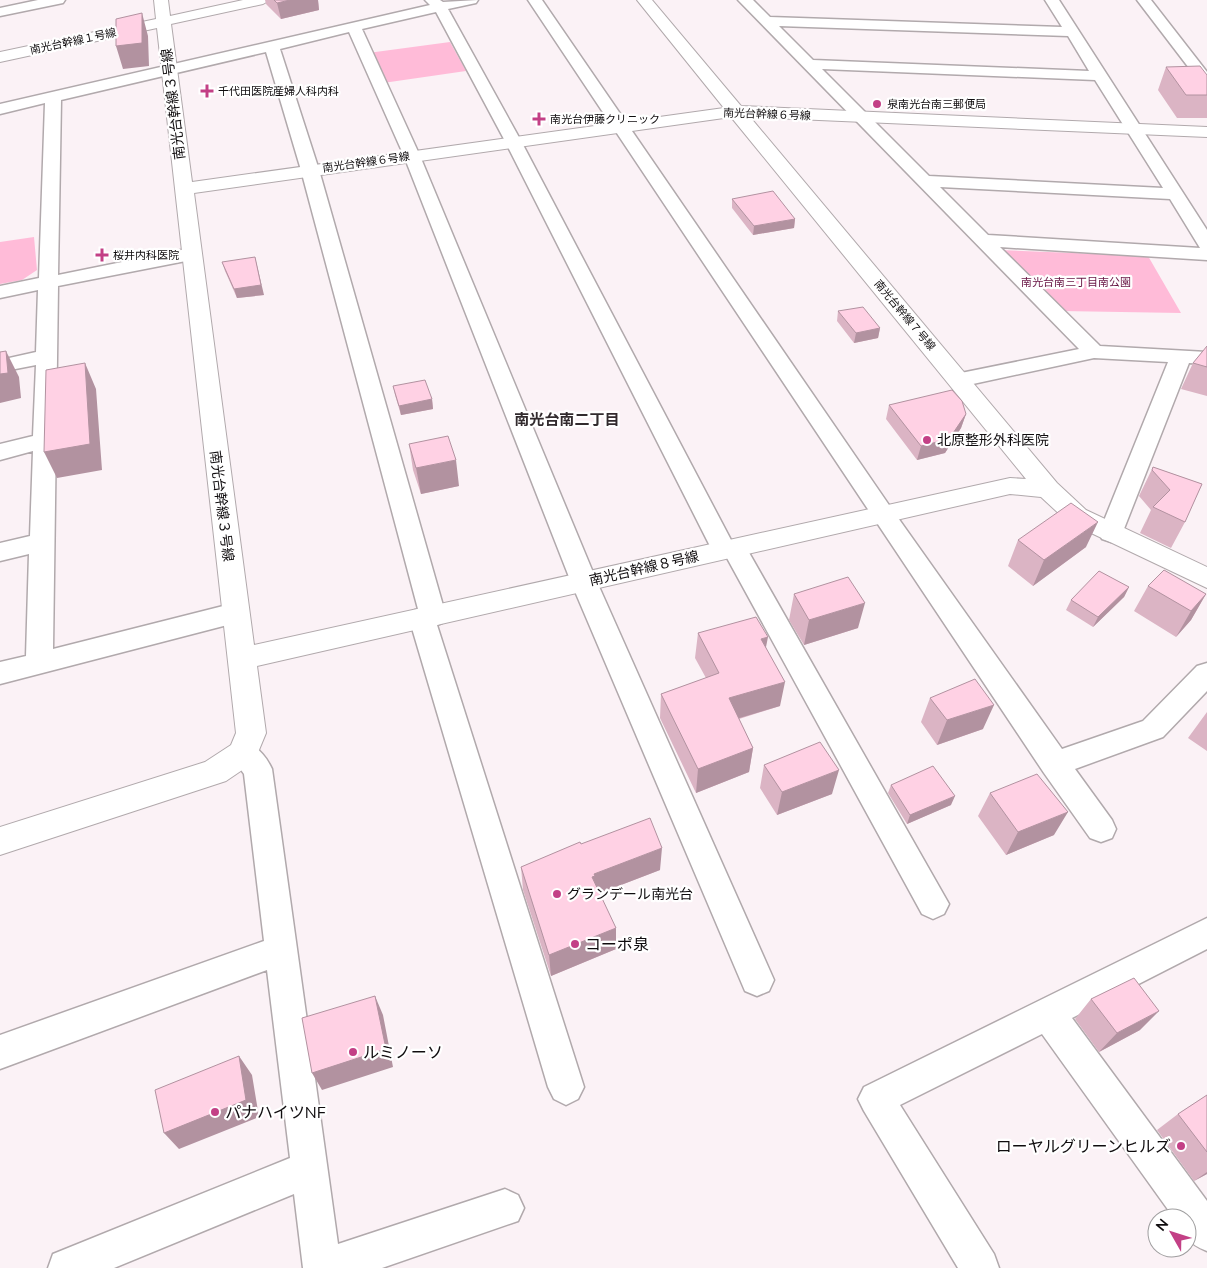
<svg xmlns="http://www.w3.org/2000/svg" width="1207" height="1268" font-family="Mulish,'Noto Sans JP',sans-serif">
<rect width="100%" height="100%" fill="#fbf2f6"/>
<path fill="#ffbbd8" d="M450,42L466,71L383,83L368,53Z
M34,237L37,270L22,280L0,284V242Z
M999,250L1148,256L1181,313L1061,311Z"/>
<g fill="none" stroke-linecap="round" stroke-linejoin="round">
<defs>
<path id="street" d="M38,0H65L63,3L0,16V8Z
M425,0H440L443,2L478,0L476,3L448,9L521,141L731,540L743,542L949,904L944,914L933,919L922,914L727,558L715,556L712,550L505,141L436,12L362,29L420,156L597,582L774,980L769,991L757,996L745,991L571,582L404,156L349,32L280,49L319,170L446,616L442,623L437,625L584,1087L578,1099L566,1105L554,1099L548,1087L409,618L413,611L418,609L301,170L266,52L61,100L58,275L191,248L198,250L200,254L198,258L191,260L58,286L53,649L235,603L244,606L248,613L244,620L235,623L0,684V662L26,656L29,554L0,561V543L30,536L33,451L0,460V444L33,436L36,365L0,372V360L36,352L38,290L0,298V286L39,278L45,103L0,114V104L430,5Z
M528,0H542L891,508L1062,749L1143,721L1197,666L1207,663V691L1163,737L1075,769L1112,820L1116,829L1112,838L1101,842L1090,838L1044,773Z
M738,0H753L770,17L1062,27L1045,0H1059L1207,230V260L1000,247L1100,346L1207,352V364L1189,363L1120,539L1111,542L1102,539L1099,533L1168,362L1094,358L959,387L951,385L948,380L951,375L1079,349ZM779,26L1068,36L1089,71L813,60ZM822,69L1095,80L1163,188L929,176ZM940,187L1170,199L1200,248L988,235Z
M1137,0H1151L1207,72V87L1202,85Z
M243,741C257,746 266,756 272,769L338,1244L505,1189L518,1195L524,1208L518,1221L382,1268H303L294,1194L114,1268H48L53,1254L290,1158L267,970L0,1069V1035L264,941L244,774L229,753L233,745Z
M1207,918V949L1072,1018L1207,1201V1251C1187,1243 1187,1239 1187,1218H1174L1042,1034L900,1105L994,1254L999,1268H958L864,1111L858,1099L864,1087Z"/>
<path id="secondary" d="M154,0H168L170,16L243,0H270L263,4L171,24L192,182L724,108L637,0H652L741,106L1207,127V137L750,117L1057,483L1086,510L1207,567V588L1068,522L1041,497L1010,494L257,666L266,733L254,762L226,781L0,855V827L205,762L231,745L236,733L157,28L0,62V52L156,19ZM731,117L1026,479L1010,478L254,645L194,193Z"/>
</defs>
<use href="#street" stroke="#b1a9ac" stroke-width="3"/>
<use href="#secondary" stroke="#b1a9ac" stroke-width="2"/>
<use href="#street" fill="#fff" fill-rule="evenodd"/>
<use href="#secondary" fill="#fff" fill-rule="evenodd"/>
</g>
<path fill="#dbb4c4" d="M265,0H318L319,10L281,19L266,4Z
M1166,67L1207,75V118H1177L1158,90Z
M732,199L795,219L794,228L753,235L732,208Z
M222,262L264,295L237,298L225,271Z
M838,311L880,328L878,338L854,343L837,321Z
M1207,346V396L1181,389L1193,363Z
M393,386L432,399L433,409L401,415L395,395Z
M889,405L966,414L961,428L945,453L917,460L886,419Z
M409,444L459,486L421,494L413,470Z
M1153,467L1202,484L1185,522L1171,548L1140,533L1151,510L1139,496Z
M1018,540L1086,547L1033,586L1008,566Z
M1148,586L1206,594L1191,620L1176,637L1134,611Z
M1129,587L1124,597L1093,627L1066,610L1071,600Z
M794,594L858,628L804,645L789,620Z
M698,633L766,647L780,706L739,719L753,748L749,772L696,793L660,718L661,694L706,678L695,658Z
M930,698L983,729L937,745L921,722Z
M1207,712V751L1188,738Z
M764,765L832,794L777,815L760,788Z
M891,785L951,805L907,824L888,793Z
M990,793L1054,835L1006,855L978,816Z
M581,844L660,870L600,893L616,949L551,976L523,890L521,867Z
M1091,999L1140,1030L1099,1052L1075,1019Z
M1207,1095V1174L1194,1181L1157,1130L1178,1114Z"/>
<path fill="#b292a0" d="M290,0H318L319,10L281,19L277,3Z
M142,13L148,36L149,66L123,69L116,46Z
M795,219L794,228L753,235L754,226Z
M255,257L264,295L237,298L234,289Z
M880,328L878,338L854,343L856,333Z
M6,351L19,377L21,398L0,403V374Z
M85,363L96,389L102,470L57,478L44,452Z
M432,399L433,409L401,415L399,406Z
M966,414L961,428L945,453L917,460L921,446Z
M456,460L459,486L421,494L416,468Z
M1098,522L1086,547L1033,586L1044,560Z
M1129,587L1124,597L1093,627L1098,617Z
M1206,594L1191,620L1176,637L1191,611Z
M865,603L858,628L804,645L809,620Z
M768,637L763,662L761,639Z
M785,682L780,706L726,722L729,698Z
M994,705L983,729L937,745L947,720Z
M753,748L749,772L696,793L698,769Z
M839,770L832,794L777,815L782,792Z
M955,796L951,805L907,824L910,815Z
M1068,812L1054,835L1006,855L1018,832Z
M662,848L660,870L595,895L592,877L594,874Z
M616,928V949L551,976L549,955Z
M375,996L383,1015L393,1067L322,1090L312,1073Z
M1159,1011L1140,1030L1099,1052L1117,1033Z
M239,1056L252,1075L259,1117L179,1149L164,1133Z
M1207,1172V1174L1194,1181Z"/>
<path fill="#ffd1e4" stroke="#b292a0" d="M274,0H290L277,3Z
M142,13V43L116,46V19Z
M1200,66L1207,75V95H1186L1166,67Z
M773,191L795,219L754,226L732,199Z
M255,257L261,285L234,289L222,262Z
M863,307L880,328L856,333L838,311Z
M1207,346V367L1193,363Z
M6,351L8,373L0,374V352Z
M85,363L90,444L44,452L46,370Z
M425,380L432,399L399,406L393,386Z
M952,390L962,401L966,414L949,439L921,446L889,405Z
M448,436L456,460L416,468L409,444Z
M1153,467L1202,484L1185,522L1153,507L1170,490L1152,470Z
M1071,503L1098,522L1044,560L1018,540Z
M1164,570L1206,594L1191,611L1148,586Z
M1099,571L1129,587L1098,617L1071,600Z
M848,577L865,603L809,620L794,594Z
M756,617L768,637L761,639L785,682L729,698L753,748L698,769L661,694L719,673L698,633Z
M975,679L994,705L947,720L930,698Z
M820,742L839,770L782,792L764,765Z
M933,766L955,796L910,815L891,785Z
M1037,774L1068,812L1018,832L990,793Z
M650,818L662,848L594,874L595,876L592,877L616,928L549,955L521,867L580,842L581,844Z
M1134,978L1159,1011L1117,1033L1091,999Z
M375,996L386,1049L312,1073L302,1018Z
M239,1056L246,1100L164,1133L155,1090Z
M1207,1095V1152L1178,1114Z"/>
<g fill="#c34086" stroke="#fff" stroke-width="2">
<path d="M204.5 83.5h5v5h5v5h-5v5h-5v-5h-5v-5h5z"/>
<circle cx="877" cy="104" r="5"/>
<path d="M536.5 111.5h5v5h5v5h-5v5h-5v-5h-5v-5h5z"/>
<path d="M99.5 247.5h5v5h5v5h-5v5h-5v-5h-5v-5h5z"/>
<circle cx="927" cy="440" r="5"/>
<circle cx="557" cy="894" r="5"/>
<circle cx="575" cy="944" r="5"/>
<circle cx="353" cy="1052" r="5"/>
<circle cx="215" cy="1112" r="5"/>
<circle cx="1181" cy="1146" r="5"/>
</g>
<g text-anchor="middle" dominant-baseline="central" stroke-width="4.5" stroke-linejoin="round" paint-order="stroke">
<g font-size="11" fill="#0f0c0e" stroke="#fff">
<text transform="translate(73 41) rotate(-12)">南光台幹線１号線</text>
<text transform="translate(767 114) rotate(2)">南光台幹線６号線</text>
<text transform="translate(366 162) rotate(-8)">南光台幹線６号線</text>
<text transform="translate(905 315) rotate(50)">南光台幹線７号線</text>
</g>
<g font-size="11" fill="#0f0c0e" stroke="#fff" text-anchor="start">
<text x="218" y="91">千代田医院産婦人科内科</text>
<text x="887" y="104">泉南光台南三郵便局</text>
<text x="550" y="119">南光台伊藤クリニック</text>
<text x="113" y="255">桜井内科医院</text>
</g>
<g font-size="11" fill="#681544" stroke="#fff">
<text x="1076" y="282">南光台南三丁目南公園</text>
</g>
<g font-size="14" fill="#0f0c0e" stroke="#fff">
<text transform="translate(173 104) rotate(-97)">南光台幹線３号線</text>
<text transform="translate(222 506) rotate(83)">南光台幹線３号線</text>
<text transform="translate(644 568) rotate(-13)">南光台幹線８号線</text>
</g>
<g font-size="14" fill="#0f0c0e" stroke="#fff" text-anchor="start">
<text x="937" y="440">北原整形外科医院</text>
<text x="567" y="894">グランデール南光台</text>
</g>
<g font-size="15" font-weight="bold" fill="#322b2e" stroke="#fff">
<text x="567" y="419">南光台南二丁目</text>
</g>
<g font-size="16" fill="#0f0c0e" stroke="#fff" text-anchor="start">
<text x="585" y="944">コーポ泉</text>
<text x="363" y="1052">ルミノーソ</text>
<text x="225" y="1112">パナハイツNF</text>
<text x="1171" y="1146" text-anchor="end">ローヤルグリーンヒルズ</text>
</g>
</g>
<g transform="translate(1172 1233) rotate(309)"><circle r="24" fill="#ffffff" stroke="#9f9e9f"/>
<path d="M0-4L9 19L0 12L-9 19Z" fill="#c34086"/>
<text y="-8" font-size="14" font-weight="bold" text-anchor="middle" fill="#0f0c0e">N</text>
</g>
</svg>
